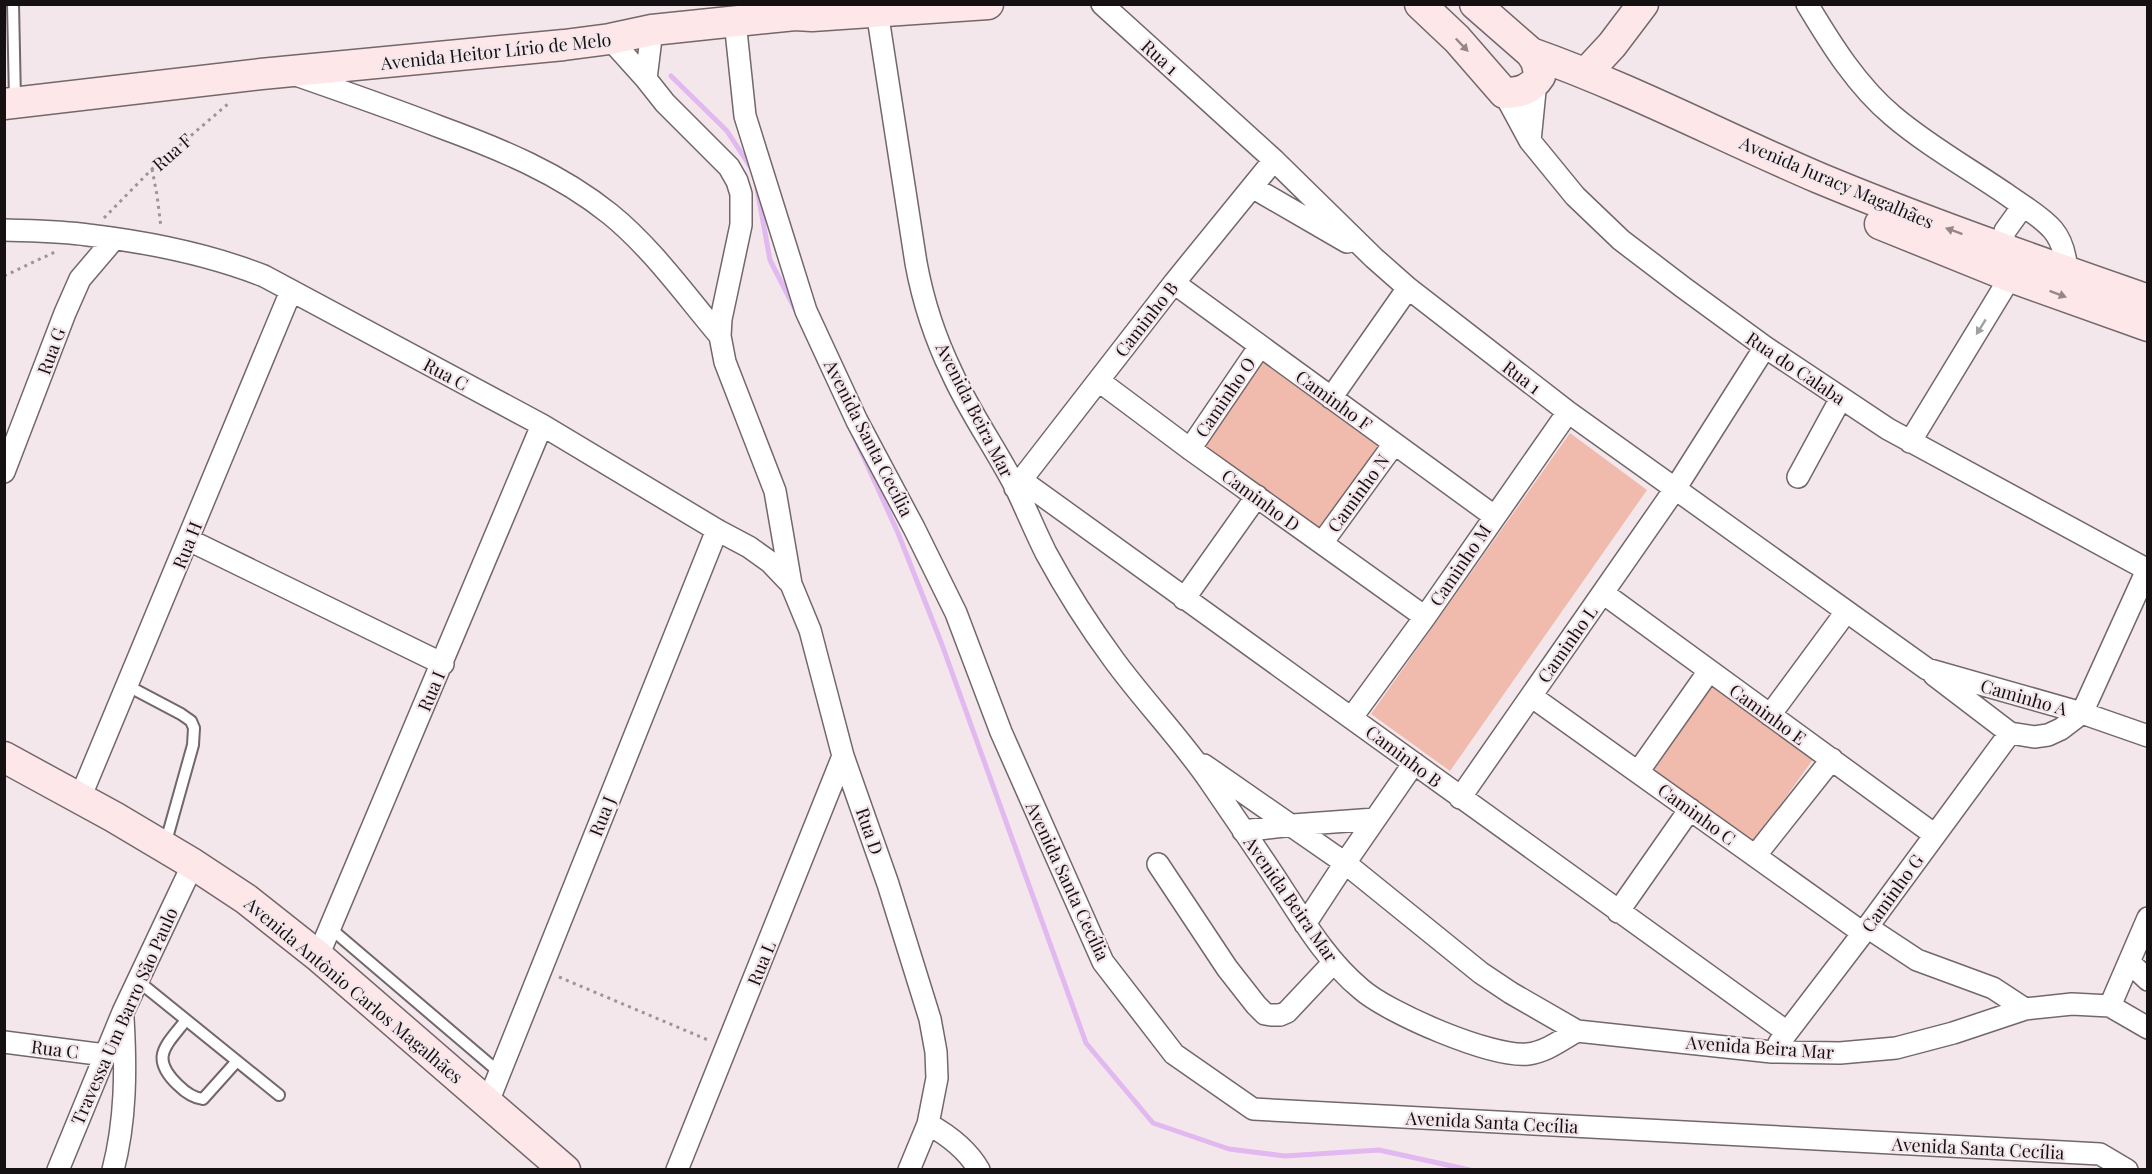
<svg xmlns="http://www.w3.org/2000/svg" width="2152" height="1174" font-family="'Playfair Display',serif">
<rect width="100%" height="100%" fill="#f4e7eb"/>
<path fill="#f0baad" d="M1262,362L1380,447L1319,532L1201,447Z
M1570,433L1647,490L1450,771L1371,714Z
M1696,673L1814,758L1753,843L1635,758Z"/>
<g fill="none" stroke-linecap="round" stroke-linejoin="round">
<path stroke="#e1b8ef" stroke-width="5" d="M671,76L727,131L753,171
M756,183L770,260L797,313
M854,436L898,533L941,642L1086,1043L1153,1123L1229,1149L1285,1156L1379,1150L1470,1170"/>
<defs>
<path id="lane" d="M13,4L15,100
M128,686L181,714L191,721L194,728L193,745L165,845
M330,928L500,1073
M138,981L279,1095
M186,1020C166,1046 149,1057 178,1085C185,1092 193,1098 203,1099L237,1061"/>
<path id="street" d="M1102,4L1274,160L1374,258L1408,288L1568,412L1927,669L2082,713L2148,736
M1807,4C1831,44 1857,86 1893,116C1927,145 1968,168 2006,194C2021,205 2040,215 2053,230C2063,242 2066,257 2067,272
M877,11L916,263C923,301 935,338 952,373C970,413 996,449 1016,488C1026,509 1035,531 1046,553C1066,590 1089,626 1114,660C1144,701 1180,738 1209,780C1233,815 1257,850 1280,885C1304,922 1327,961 1361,989C1388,1013 1492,1058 1528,1054C1546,1052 1561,1040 1577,1031
M735,21L745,116L806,311L857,421L914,528L956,613L1001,732L1103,962L1174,1054L1253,1109L2100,1154L2127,1170
M652,30L646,79L665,103L729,167L737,181L741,194V225L721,319L720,336L725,362L775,491L791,584
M610,39L646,79
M293,74C342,91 391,108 440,127C500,149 559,173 610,214C651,247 686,296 720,336
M1504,93L1530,141L1575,196L1621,240L1684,288L1765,347L1888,429L2148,570
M1530,141L1536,81
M1252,187L1347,242
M4,230C32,231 60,231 88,235C147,242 208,254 264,276L542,425L717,530L749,547L770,562L791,584L810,630L843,756L888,884L930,1019L936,1052L937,1078L928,1124L909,1170
M2002,248L2005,231L2023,206
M1174,283L1494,516
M1099,381L1190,449L1425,617
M1331,398L1408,288
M1910,442L2017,266
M1190,449L1260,346
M4,472L65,313L80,279L114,239
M1798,477L1841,398
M1021,480L1787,1032
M1015,488L1174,283L1274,160
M189,540L443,664
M1322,543L1394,444
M1603,593L1935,835
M1184,599L1257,496
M1934,675L2010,733L2034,737L2048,735L2061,729L2082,713L2147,570
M1531,696L1863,933
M1770,715L1846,612
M1352,717L1425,617L1568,412
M1204,765L1345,863L1481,973L1511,993L1577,1031L1772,1052L1840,1053L1896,1048L1953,1033L2025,1009L2072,1004L2110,1006L2148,1028
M1638,772L1709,671
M80,798L291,291
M1460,798L1675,489L1765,347
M1243,831L1293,825L1375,819
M1755,856L1832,759
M1158,864L1227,968L1256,1005L1265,1014L1271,1015H1280L1287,1012L1334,962
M1618,912L1690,809
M1305,924L1345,863L1414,763
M1867,927L1917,960L1993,988L2025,1009
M318,956L542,425
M2129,962L2148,980
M2110,1006L2148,918
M4,1042L105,1055
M1779,1043L1863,933L2010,733
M488,1102L717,530
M928,1124C948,1135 967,1149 979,1170
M58,1170L123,1012L193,864
M113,1170C126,1120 126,1069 123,1018
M677,1170L843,756"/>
<path id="secondary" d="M1420,4L1457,39L1504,93C1519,93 1531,90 1540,76L1536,61L1531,53L1475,4
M1531,53C1630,88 1723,137 1819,178C1927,223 2037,261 2148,300
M1586,73L1612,45L1643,4
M4,104L261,74L564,45L610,39L652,30L795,15L812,16L988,4
M1880,224L2011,277L2148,326
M4,757L114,817L193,864L246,899L318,956L565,1170"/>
</defs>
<use href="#lane" stroke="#72676b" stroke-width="14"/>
<use href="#street" stroke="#72676b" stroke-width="24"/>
<use href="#secondary" stroke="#72676b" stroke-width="33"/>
<path stroke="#9d9497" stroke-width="3" stroke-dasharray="3 4.5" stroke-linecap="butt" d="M152,169L157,195L161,227
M104,218L152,169L229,103
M4,276L57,251
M559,977L708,1040"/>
<use href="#lane" stroke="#fff" stroke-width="10"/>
<use href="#street" stroke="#fff" stroke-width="21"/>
<use href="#secondary" stroke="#fee7e9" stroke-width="30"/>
</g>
<defs><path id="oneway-solid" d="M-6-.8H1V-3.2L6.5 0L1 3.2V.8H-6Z" transform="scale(1.5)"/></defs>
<g fill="#958789">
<use href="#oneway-solid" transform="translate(1462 45) rotate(46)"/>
<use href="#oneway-solid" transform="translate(1954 231) rotate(-160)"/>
<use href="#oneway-solid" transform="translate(2058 294) rotate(21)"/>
</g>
<use fill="#a1a0a1" href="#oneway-solid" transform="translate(1981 327) rotate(122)"/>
<g text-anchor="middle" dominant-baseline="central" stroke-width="4.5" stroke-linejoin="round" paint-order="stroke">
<g font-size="18" fill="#151113" stroke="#f4e7eb">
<text transform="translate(496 51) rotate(-6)">Avenida Heitor Lírio de Melo</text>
<text transform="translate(1160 57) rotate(42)">Rua 1</text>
<text transform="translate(172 152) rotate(-41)">Rua F</text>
<text transform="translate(1837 182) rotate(23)">Avenida Juracy Magalhães</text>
<text transform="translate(1146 319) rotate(-52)">Caminho B</text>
<text transform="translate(51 351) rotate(-70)">Rua G</text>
<text transform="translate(1796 368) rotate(34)">Rua do Calaba</text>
<text transform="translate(446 374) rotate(28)">Rua C</text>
<text transform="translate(1522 377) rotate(37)">Rua 1</text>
<text transform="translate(1225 397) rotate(-56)">Caminho O</text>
<text transform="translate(1334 400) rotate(36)">Caminho F</text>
<text transform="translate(975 410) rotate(63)">Avenida Beira Mar</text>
<text transform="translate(869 438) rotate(63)">Avenida Santa Cecília</text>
<text transform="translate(1358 493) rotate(-54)">Caminho N</text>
<text transform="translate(1261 500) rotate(36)">Caminho D</text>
<text transform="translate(187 545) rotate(-68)">Rua H</text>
<text transform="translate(1460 565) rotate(-56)">Caminho M</text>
<text transform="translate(1567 644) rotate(-55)">Caminho L</text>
<text transform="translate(431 691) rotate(-67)">Rua I</text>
<text transform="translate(2024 697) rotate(16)">Caminho A</text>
<text transform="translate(1768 714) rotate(36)">Caminho E</text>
<text transform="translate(1404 756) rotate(37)">Caminho B</text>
<text transform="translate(1697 814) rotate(36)">Caminho C</text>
<text transform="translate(602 816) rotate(-68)">Rua J</text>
<text transform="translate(870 831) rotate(71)">Rua D</text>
<text transform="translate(1068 881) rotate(65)">Avenida Santa Cecília</text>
<text transform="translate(1892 893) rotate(-54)">Caminho G</text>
<text transform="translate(1291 899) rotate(55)">Avenida Beira Mar</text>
<text transform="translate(761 963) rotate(-68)">Rua L</text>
<text transform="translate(354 990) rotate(40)">Avenida Antônio Carlos Magalhães</text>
<text transform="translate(124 1016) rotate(-66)">Travessa Um Barro São Paulo</text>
<text transform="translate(1760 1047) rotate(4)">Avenida Beira Mar</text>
<text transform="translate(55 1049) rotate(7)">Rua C</text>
<text transform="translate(1492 1122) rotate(3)">Avenida Santa Cecília</text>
<text transform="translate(1978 1148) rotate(3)">Avenida Santa Cecília</text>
</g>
</g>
<rect width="2152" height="1174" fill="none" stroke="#151113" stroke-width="12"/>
</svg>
